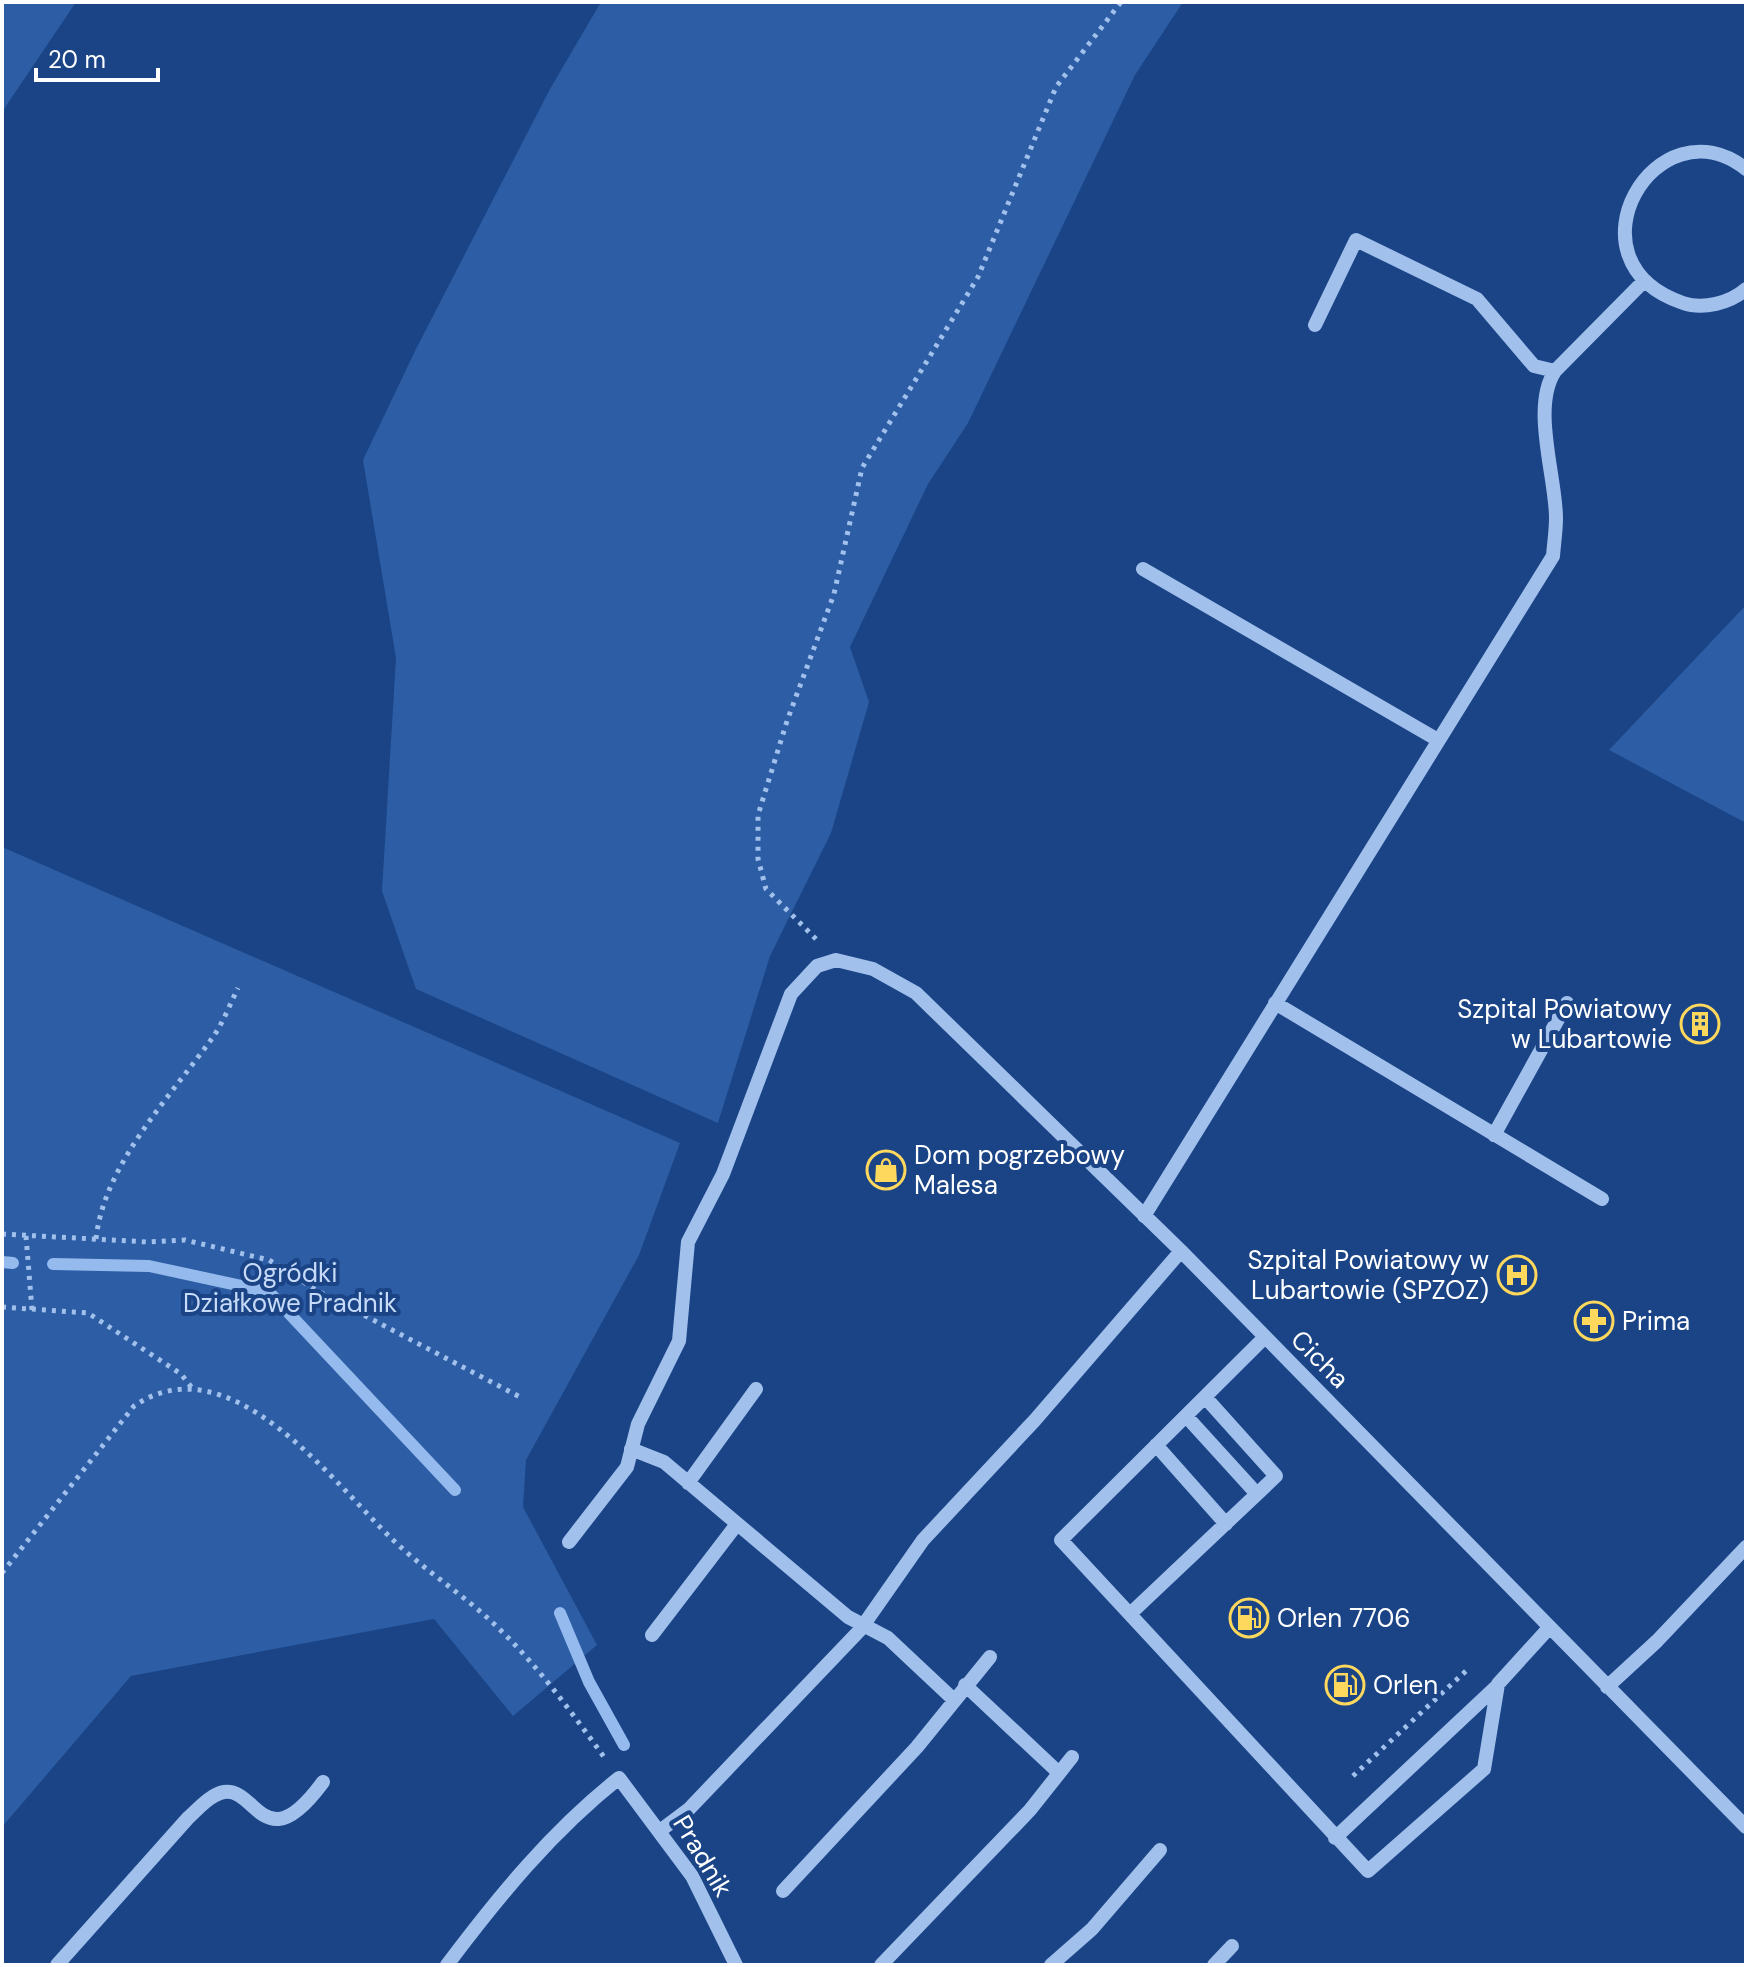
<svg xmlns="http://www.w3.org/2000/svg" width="1748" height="1967" font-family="'DM Sans',sans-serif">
<rect width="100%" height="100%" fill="#1a4486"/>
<path fill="#2d5da4" d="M2,2H76L2,112Z
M601,2H1183L1135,75L968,423L928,484L850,647L869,702L831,833L770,956L718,1123L416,989L382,891L396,658L363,460L416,349L550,89Z
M1746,605V823L1609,750Z
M2,847L680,1143L639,1255L526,1460L523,1507L597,1645L513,1716L434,1619L131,1676L2,1827Z"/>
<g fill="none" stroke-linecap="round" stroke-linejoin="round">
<path stroke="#94baee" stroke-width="12" d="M2,1262L13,1263
M53,1264L149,1266L269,1292L455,1490
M560,1613L589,1682L624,1745"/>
<path stroke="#a1c0ec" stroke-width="5" stroke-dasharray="4 6" stroke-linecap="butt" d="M816,939L766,889L758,859V815L787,721L834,594L862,468L978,277L1056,87L1121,2
M2,1234L148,1242L185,1240L269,1260L316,1290L520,1397
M26,1236L32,1310
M96,1239C104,1164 171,1096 213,1037C223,1023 230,1004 238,988
M2,1307L88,1313L181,1374L192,1388
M2,1573L134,1406C229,1341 332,1481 392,1539C420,1566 453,1588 482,1613C530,1655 567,1706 604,1757
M1353,1776L1468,1669"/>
<path stroke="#a1c0ec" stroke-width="14" d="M1746,169C1657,99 1560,261 1683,303C1703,310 1730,303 1746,289
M1555,371L1644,281
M1143,569L1438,740
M1275,1003L1602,1199
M1494,1135L1567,1003
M1144,1216L1553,556C1554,543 1556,531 1556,518C1556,477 1531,407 1555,371L1534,366L1477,299L1356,240L1315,325
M1264,1338L1061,1540L1368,1871L1484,1769L1498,1684L1549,1628
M1186,1416L1257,1494
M1156,1445L1226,1524
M631,1449L664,1462L848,1617L888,1638L953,1699
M688,1483L756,1389
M569,1542L627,1467L638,1424L679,1341L688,1242L723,1174L791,994L817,966L836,960L873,969L916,993L1181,1251L1746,1827
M1130,1614L1276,1476L1205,1397
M652,1635L737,1524
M965,1685L1058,1772
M1607,1687L1657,1641L1746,1547
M661,1830L689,1809L860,1630L923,1540L1035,1420L1181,1251
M1335,1838L1498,1685
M783,1891L917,1747L990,1657
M57,1965L188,1818C198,1809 211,1794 224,1792C257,1787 264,1862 323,1782
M447,1965C498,1897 552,1831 619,1778L692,1876L736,1965
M881,1965L1030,1810L1072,1757
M1051,1965L1092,1929L1160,1850
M1214,1965L1232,1946"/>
</g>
<defs>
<symbol id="building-ring" viewBox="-11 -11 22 22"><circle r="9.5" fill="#1a4486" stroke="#fed75d" stroke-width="1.5"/><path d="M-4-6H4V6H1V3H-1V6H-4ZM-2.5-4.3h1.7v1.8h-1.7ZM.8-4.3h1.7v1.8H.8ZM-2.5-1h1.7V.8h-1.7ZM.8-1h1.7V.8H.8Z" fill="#fed75d"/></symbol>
<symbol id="shop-ring" viewBox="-11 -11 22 22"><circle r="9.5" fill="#1a4486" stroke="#fed75d" stroke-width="1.5"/><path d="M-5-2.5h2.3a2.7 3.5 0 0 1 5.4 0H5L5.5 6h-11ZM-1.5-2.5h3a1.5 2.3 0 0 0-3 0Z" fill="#fed75d"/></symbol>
<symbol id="hospital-ring" viewBox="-11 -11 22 22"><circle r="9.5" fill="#1a4486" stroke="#fed75d" stroke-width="1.5"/><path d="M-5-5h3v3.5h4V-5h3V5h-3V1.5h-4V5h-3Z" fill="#fed75d"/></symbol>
<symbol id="pharmacy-ring" viewBox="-11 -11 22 22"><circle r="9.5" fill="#1a4486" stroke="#fed75d" stroke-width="1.5"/><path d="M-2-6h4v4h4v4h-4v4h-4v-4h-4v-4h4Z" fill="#fed75d"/></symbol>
<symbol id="fuel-ring" viewBox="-11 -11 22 22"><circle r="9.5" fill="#1a4486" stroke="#fed75d" stroke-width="1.5"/><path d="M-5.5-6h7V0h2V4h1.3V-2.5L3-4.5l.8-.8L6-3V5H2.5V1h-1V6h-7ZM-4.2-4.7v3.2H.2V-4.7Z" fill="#fed75d"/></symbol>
</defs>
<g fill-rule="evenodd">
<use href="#building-ring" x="1678" y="1002" width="44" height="44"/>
<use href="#shop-ring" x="864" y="1148" width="44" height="44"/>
<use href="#hospital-ring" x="1495" y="1253" width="44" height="44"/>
<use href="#pharmacy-ring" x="1572" y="1299" width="44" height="44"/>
<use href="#fuel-ring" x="1227" y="1596" width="44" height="44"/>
<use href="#fuel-ring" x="1323" y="1663" width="44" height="44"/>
</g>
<g text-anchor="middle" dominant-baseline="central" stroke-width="8" stroke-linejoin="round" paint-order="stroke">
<g font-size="26" fill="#fff" stroke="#1a4486" text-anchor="start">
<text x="1672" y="1009" text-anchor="end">Szpital Powiatowy<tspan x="1672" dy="30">w Lubartowie</tspan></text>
<text x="914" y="1155">Dom pogrzebowy<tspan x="914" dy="30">Malesa</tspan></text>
<text x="1489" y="1260" text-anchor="end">Szpital Powiatowy w<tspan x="1489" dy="30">Lubartowie (SPZOZ)</tspan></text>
<text x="1622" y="1321">Prima</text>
<text x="1277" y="1618">Orlen 7706</text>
<text x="1373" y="1685">Orlen</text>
</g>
<g font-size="26" fill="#c7dbf9" stroke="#1a4486">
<text x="290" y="1273">Ogródki<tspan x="290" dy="30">Działkowe Pradnik</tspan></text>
</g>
<g font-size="26" fill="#fff" stroke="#1a4486">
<text transform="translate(1320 1359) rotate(45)">Cicha</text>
<text transform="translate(703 1856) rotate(59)">Pradnik</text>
</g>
</g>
<rect width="1748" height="1967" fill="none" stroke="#ffffff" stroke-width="8"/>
<path d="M36 68v12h122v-12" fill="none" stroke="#ffffff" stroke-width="4"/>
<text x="48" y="68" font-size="24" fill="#ffffff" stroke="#1a4486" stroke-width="6" paint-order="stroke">20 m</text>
</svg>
